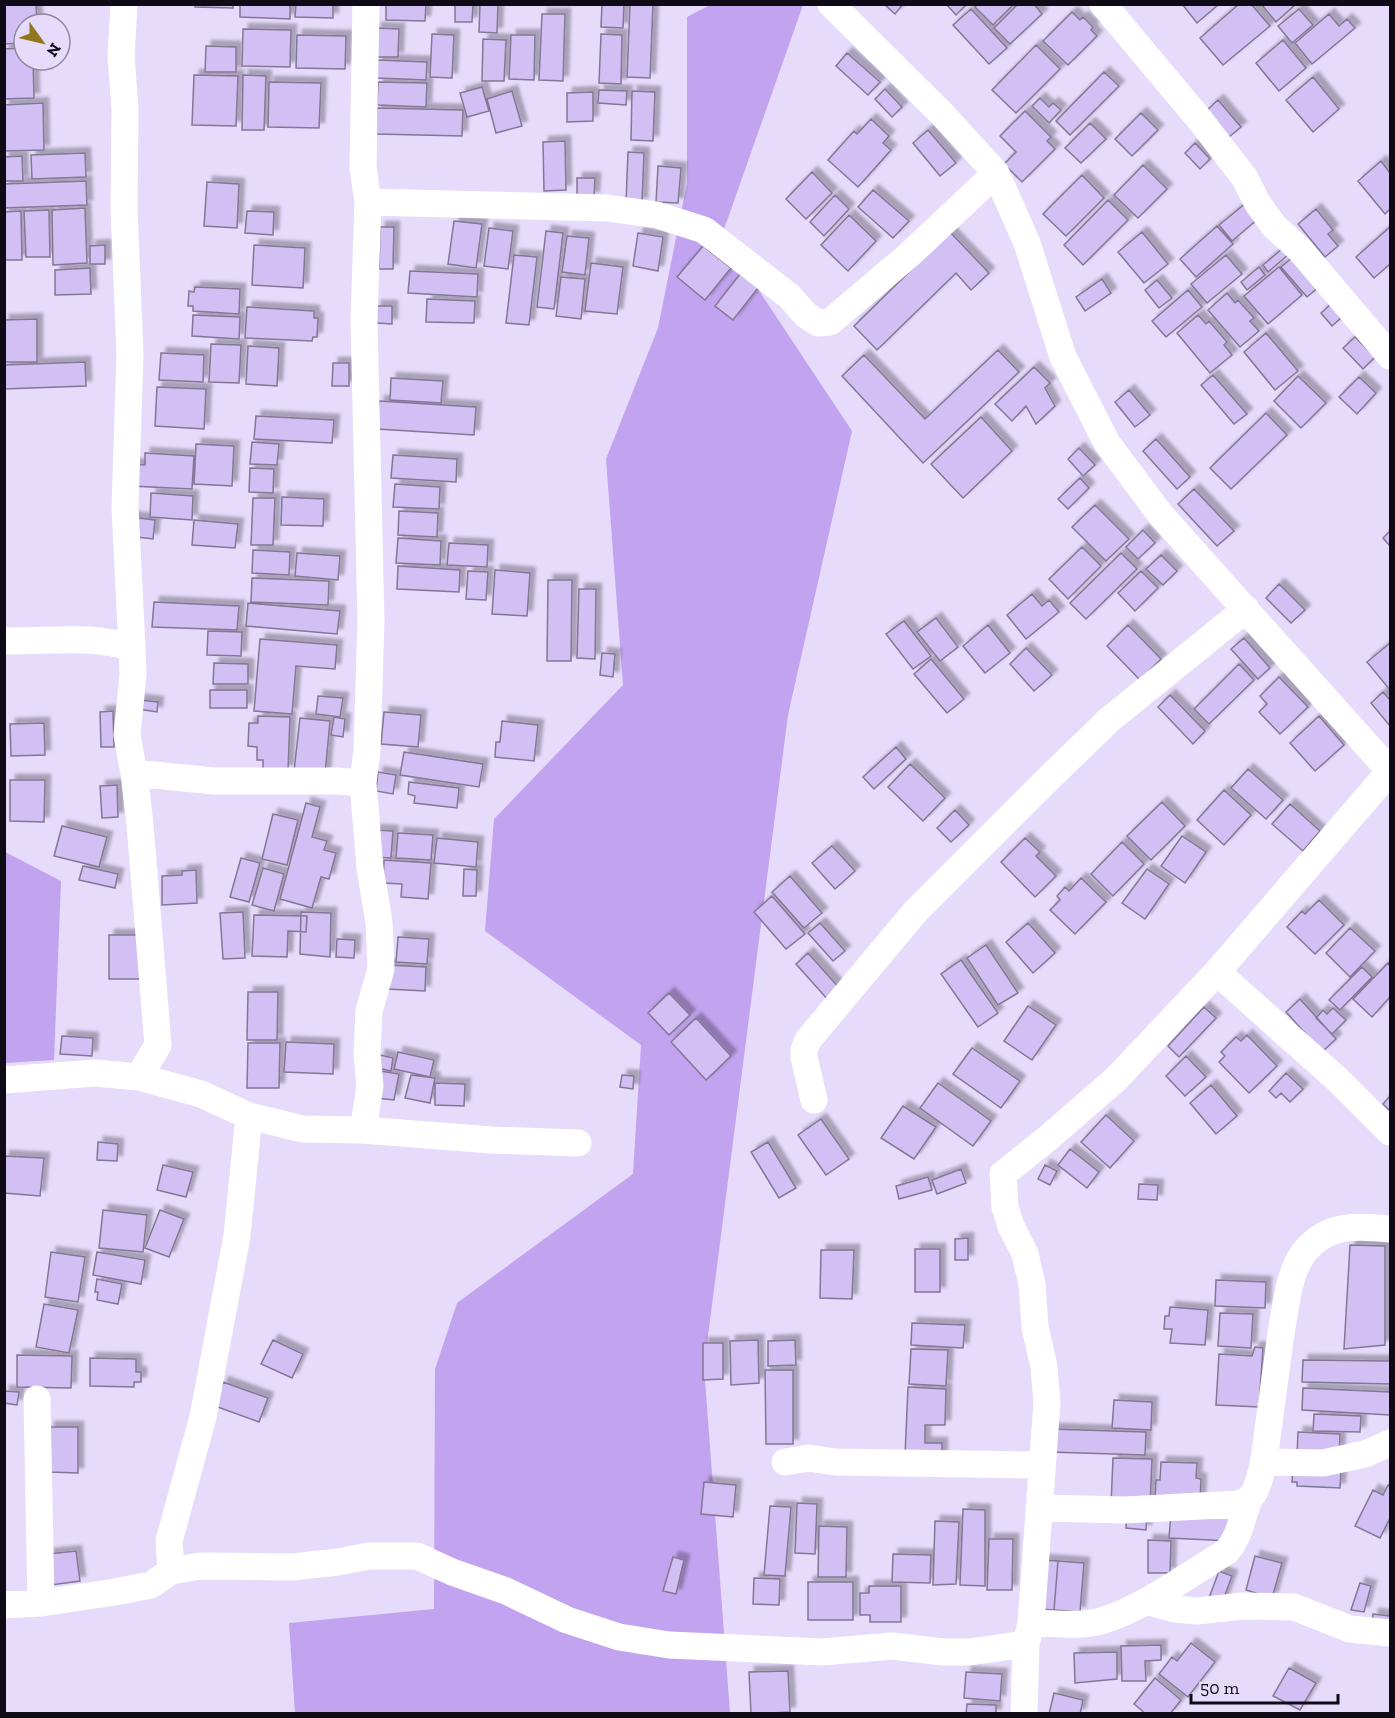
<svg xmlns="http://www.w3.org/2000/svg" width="1395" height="1718" font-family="'Zilla Slab',serif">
<defs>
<filter id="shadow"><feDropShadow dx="5.5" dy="-5.5" stdDeviation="1.5" flood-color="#0004"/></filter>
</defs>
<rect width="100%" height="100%" fill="#e6dbfb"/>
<path fill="#c1a3ef" d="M710,5H803L722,235L852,431L788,715L704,1367L730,1713H295L289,1623L434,1609L435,1369L457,1303L633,1174L641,1045L485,931L494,819L623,685L606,459L658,328L687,183V17Z
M5,852L61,881L54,1060L5,1063Z"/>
<path fill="#d2bff3" stroke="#827794" stroke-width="1.5" filter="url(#shadow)" d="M4,4H36L37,24H24V43L4,44Z
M195,4H233V8L195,7Z
M240,4H290V19L240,17Z
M296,4H333V18L295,17Z
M386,4H426L425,21L386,20Z
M455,4H473L472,22H455Z
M480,4H498L497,33L479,32Z
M602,4H624L623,28L601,27Z
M630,4H653L650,78L627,77Z
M884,4H903L895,14Z
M946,4H967L956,15Z
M978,4H1014L993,25L975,7Z
M1018,4H1034L1042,14L1010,44L994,28Z
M1182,4H1219L1197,23Z
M1239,4H1251L1270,26L1223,65L1200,38Z
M1261,4H1296L1276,22Z
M971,9L1007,48L989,64L953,25Z
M1299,9L1313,25L1292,43L1278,26Z
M1072,12L1080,20L1083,17L1093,27L1091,30L1097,36L1068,65L1043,41Z
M542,14H565L563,81L539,80Z
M1329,14L1339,26L1347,19L1355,28L1312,64L1295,43Z
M376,28L399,29L398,57H375Z
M243,29L291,30L290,67L242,66Z
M432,34L454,35L452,78L430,77Z
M601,34L622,35L621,84L599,83Z
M297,35L346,36L345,69L296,68Z
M511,35H535L534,80L509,79Z
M483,39L506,40L504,81H482Z
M1283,40L1306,68L1279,91L1256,63Z
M1036,45L1060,69L1016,113L992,90Z
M206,46L236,47V72H205Z
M24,48V60H33L34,98L4,99V49Z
M847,53L880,82L868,95L836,66Z
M377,60L427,62L426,80L377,78Z
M1104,72L1119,86L1070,135L1056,121Z
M194,75L238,76L236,126L192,125Z
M243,75L266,76L264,130H242Z
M1313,77L1339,109L1313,132L1286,100Z
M269,82L321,83L319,128L268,127Z
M378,82L427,83L426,107L377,105Z
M482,87L489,111L467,117L460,93Z
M885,89L902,107L892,117L875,99Z
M599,90L627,91L626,105L598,103Z
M512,91L522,126L496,133L487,99Z
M632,91L655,92L653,141L631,140Z
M593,92V121L567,122V93Z
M1040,98L1049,107L1053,103L1061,110L1049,123L1032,106Z
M1218,100L1241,127L1229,137L1207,110Z
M43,103L44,150L4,151V105Z
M377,108L463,110L462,136L376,134Z
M1025,111L1051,137L1047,141L1055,149L1022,182L1004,164L1016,152L1000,136Z
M1141,113L1158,130L1132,156L1115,139Z
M871,119L889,136L883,143L891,150L858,187L828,160L854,131L857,134Z
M1090,123L1106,139L1081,163L1065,148Z
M928,130L956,163L940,176L913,143Z
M565,141L566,190L544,191L543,142Z
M1195,143L1210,159L1200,169L1185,153Z
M628,152L644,153L642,203L626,202Z
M85,153L86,177L32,179L31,155Z
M22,156L23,181H4V157Z
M1381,161L1390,173V209L1385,214L1358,181Z
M1143,165L1167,189L1138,218L1114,195Z
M658,166L681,168L678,203L656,202Z
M812,172L832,193L806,219L786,199Z
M1082,175L1104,198L1066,236L1043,214Z
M577,178H595L594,197H577Z
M86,181L87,205L4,208V184Z
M207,182L239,184L237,228L204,226Z
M873,190L909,221L893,238L858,207Z
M835,195L849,209L824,236L810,222Z
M1108,200L1128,220L1083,265L1064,245Z
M1246,203L1259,218L1232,241L1219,225Z
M85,208L87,263L53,265L52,210Z
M1316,209L1333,230L1328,234L1338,246L1325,257L1298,224Z
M49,210L50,257H26L24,211Z
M21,211L22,260H4V212Z
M247,211L274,212L273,235L245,233Z
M849,215L876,241L848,271L821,245Z
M454,221L482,224L476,268L448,264Z
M1217,226L1233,244L1196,277L1180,259Z
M380,227H394L393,269H379Z
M1390,227V264L1374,278L1356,257Z
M489,228L513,231L508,269L484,266Z
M546,231L563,233L554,309L537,307Z
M950,232L989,273L971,290L956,273L877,350L854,326Z
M1142,232L1168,264L1144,283L1118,252Z
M638,233L663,237L658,271L633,266Z
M567,236L589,238L585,275L562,272Z
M105,245V264H90V246Z
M254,245L305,248L303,288L252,285Z
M703,246L731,268L705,300L677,277Z
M1283,248L1289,254L1268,272L1263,265Z
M514,255L537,257L529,325L506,323Z
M1226,255L1242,274L1207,303L1191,284Z
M1294,256L1320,286L1307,297L1281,267Z
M591,263L623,267L617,314L585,311Z
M1259,267L1265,275L1247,290L1241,282Z
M1279,267L1302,295L1268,324L1244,296Z
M90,268L91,294L55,295V270Z
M410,271L478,274L477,297L408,293Z
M740,274L758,288L733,320L715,306Z
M561,277L585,279L581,319L556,316Z
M1102,279L1111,293L1085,311L1076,297Z
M1157,280L1172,298L1159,308L1145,290Z
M195,287L240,289L239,314L193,311V306H188L189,291L194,292Z
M1188,290L1202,307L1166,337L1152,321Z
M1227,293L1235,303L1238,300L1254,318L1250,321L1259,331L1240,347L1208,310Z
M427,299L475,301L474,323L426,322Z
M1331,304L1342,317L1332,326L1321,313Z
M376,306H392V324L376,323Z
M247,307L314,311V318H318L317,337H313L312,341L245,338Z
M193,315L240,317L239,339L192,336Z
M1198,315L1206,324L1209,321L1227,342L1224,345L1232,355L1210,373L1177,333Z
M37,319V362H4V320Z
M1266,333L1298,371L1275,390L1244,352Z
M1355,337L1375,357L1363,369L1343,348Z
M211,344L241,345L239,383L209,382Z
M248,346L279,348L277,386L246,384Z
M998,350L1019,372L923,463L842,376L864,355L925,419Z
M161,353L204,355L203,382L159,380Z
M85,362L86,386L4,389V365Z
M333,363H349V386H332Z
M1034,367L1050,383L1045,388L1055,406L1036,424L1026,406L1012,421L995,404Z
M1213,375L1247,414L1234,424L1201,385Z
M1298,376L1326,403L1301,428L1274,401Z
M1359,377L1376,393L1357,414L1339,397Z
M391,378L443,381L441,403L390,400Z
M157,387L206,389L204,429L155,426Z
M1129,390L1150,415L1135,427L1115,402Z
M379,401L476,407L474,435L377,429Z
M1266,413L1287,435L1231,489L1210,468Z
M256,416L334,420L332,443L254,439Z
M981,417L1012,451L963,498L931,464Z
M1156,439L1190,477L1177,489L1143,451Z
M252,442L279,444L277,465L250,464Z
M196,444L234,446L232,486L194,484Z
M1079,448L1095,465L1083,476L1068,459Z
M145,453L194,456L192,489L130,486L131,464L145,465Z
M393,455L457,459L456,482L391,478Z
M250,468L274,469L273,493L249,492Z
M1080,478L1089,488L1068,509L1058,499Z
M395,484L440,487L439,509L393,507Z
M1194,489L1234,531L1217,546L1178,504Z
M151,493L193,496L192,520L150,517Z
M282,497L324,499L323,526L281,525Z
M253,498H275L273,545H251Z
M1095,505L1129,539L1106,561L1072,527Z
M399,511L438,513L437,537L398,535Z
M131,517L155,520L153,539L128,536Z
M194,520L238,524L235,548L192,545Z
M1143,530L1155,543L1138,559L1126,547Z
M1390,531V546L1383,538Z
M398,538L441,541L440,565L396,563Z
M449,543L488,545L487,567L447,565Z
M1082,547L1101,566L1068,599L1049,579Z
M253,550L290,552L289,575L252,573Z
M297,553L340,556L338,580L295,576Z
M1121,553L1137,569L1086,619L1070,603Z
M1161,555L1177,571L1163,585L1146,569Z
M398,566L460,570L459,592L397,589Z
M495,570L530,573L527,616L492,614Z
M468,571L488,572L486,600L466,599Z
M1141,571L1158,588L1135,611L1118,593Z
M252,578L329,581L328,605L251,602Z
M548,580H572L571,661H547Z
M1279,584L1305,610L1291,623L1266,598Z
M579,589H596L595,659L577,658Z
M1032,594L1042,606L1049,600L1059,612L1026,639L1007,615Z
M154,602L239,606L237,630L152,627Z
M248,603L340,611L337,634L246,626Z
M936,618L958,647L940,661L917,632Z
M904,621L931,656L913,669L886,634Z
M988,625L1010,653L985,673L963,646Z
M1128,625L1161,659L1140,680L1107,646Z
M208,631L242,632L241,656L207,655Z
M1244,638L1270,668L1258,679L1231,649Z
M260,639L337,645L335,669L296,666L292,714L254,711Z
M1390,643V690L1367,662Z
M1026,648L1052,675L1034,691L1010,664Z
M602,653L615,654L613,677L600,675Z
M931,659L964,699L947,713L914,674Z
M214,663L248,664V684H213Z
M1239,664L1254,680L1209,724L1194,709Z
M1279,677L1308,707L1280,734L1259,712L1267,704L1260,696Z
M210,690H247V708H210Z
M1383,692L1390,700V726L1371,703Z
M1170,695L1205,731L1193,744L1158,707Z
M318,696L343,698L340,717L316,714Z
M139,700L158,702L157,712L138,709Z
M113,711L114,747H101L100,712Z
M384,712L421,715L418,747L381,744Z
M258,716L290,717L288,770H263V760H257V747L248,746L249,723H258Z
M1319,716L1344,745L1315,771L1290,743Z
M334,717L345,719L343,737L331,735Z
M300,718L330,721L325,774L294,771Z
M502,721L538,725L534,761L495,757L496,742H500Z
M44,723L45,755L11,756L10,724Z
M896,747L906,759L874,789L863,777Z
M404,752L483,764L479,787L400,775Z
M910,764L945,798L923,821L888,787Z
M1248,769L1283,800L1266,819L1231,788Z
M378,772L396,775L393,794L376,791Z
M10,780H45L44,822L10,821Z
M409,782L459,788L457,808L414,803L415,796L408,794Z
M117,785L118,817L102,818L100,786Z
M1224,790L1251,815L1224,845L1197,820Z
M1162,802L1185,826L1151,860L1127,836Z
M306,803L320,807L312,837L327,841L324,850L336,853L329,879L321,877L312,908L280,899Z
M1290,804L1320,831L1303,851L1272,824Z
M955,810L969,825L951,842L937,828Z
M273,814L298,820L287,865L262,859Z
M62,826L107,837L99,867L54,856Z
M375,830L393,831L391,858L373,857Z
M398,833L433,835L431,860L396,858Z
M1182,836L1206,852L1185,883L1161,866Z
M437,838L478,842L476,867L434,863Z
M1025,838L1040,852L1036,856L1056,876L1035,897L1001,862Z
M1122,842L1144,864L1113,896L1091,874Z
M832,846L855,871L835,889L812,863Z
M241,858L260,863L249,902L230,897Z
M384,860L431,863L428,899L401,897L402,884L383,883Z
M83,866L118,874L115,888L79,880Z
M263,868L284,874L274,911L252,905Z
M464,869L477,870L476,896H463Z
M1147,869L1169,884L1145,919L1122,903Z
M196,870L197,903L162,905V876L182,875V871Z
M790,876L822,913L804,928L772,892Z
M1081,878L1106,902L1075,934L1050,910L1060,900L1057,896L1065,887L1069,891Z
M772,896L805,934L786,949L754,912Z
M1319,900L1344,925L1315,954L1287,927L1302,911L1305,914Z
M243,912L245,958L223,959L220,913Z
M301,912L331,913L330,957L300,954Z
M254,915L307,916L306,932L288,931L287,957L252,956Z
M820,923L845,951L833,961L808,933Z
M1028,923L1055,953L1033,973L1006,942Z
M1350,928L1375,951L1350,977L1326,953Z
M109,935H141L140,979H109Z
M398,937L429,939L427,964L396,962Z
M337,939L355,940L354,958L336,957Z
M986,945L1018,993L998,1005L967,958Z
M808,953L841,990L829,1001L796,964Z
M961,960L998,1013L978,1027L941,974Z
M1388,963L1390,966V997L1372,1017L1353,999Z
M388,965L426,967L425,991L387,989Z
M1362,967L1372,977L1340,1010L1329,1000Z
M248,992H278L277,1040H247Z
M669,993L690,1015L669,1035L648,1013Z
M1300,999L1336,1039L1322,1052L1286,1012Z
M1028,1006L1056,1025L1032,1060L1004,1041Z
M1204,1007L1216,1018L1179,1057L1168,1046Z
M1333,1008L1346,1020L1332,1034L1316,1018L1323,1010L1327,1014Z
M696,1018L731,1056L706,1080L671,1042Z
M1247,1035L1277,1066L1249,1093L1219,1062L1225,1056L1221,1052L1236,1037L1241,1041Z
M62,1036L93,1038L92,1056L60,1054Z
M286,1042L334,1044L333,1074L284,1072Z
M248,1043H280L279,1088H247Z
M972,1048L1020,1081L1001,1108L953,1074Z
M398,1052L434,1060L430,1077L394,1069Z
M380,1055L393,1058L391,1071L377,1068Z
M1186,1056L1206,1077L1185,1096L1166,1076Z
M380,1071L399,1074L394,1100L376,1098Z
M1286,1073L1303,1089L1290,1102L1281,1093L1276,1098L1269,1091Z
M411,1075L435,1078L430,1103L405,1098Z
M622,1075L634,1076L633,1089L620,1087Z
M435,1083L465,1084L464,1106L435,1105Z
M938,1083L991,1121L973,1146L920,1108Z
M1211,1085L1237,1116L1216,1134L1190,1103Z
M1390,1096V1111L1383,1104Z
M903,1106L936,1127L914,1159L881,1138Z
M1106,1115L1134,1141L1110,1168L1081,1142Z
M821,1119L849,1159L826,1175L798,1135Z
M98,1142L118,1144L117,1161L97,1160Z
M768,1142L796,1188L779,1198L751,1152Z
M1070,1149L1099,1172L1087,1188L1058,1165Z
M4,1156L44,1158L40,1196L4,1193Z
M163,1165L193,1172L186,1197L157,1190Z
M1045,1165L1057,1171L1050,1185L1038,1179Z
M961,1169L966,1183L937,1194L932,1180Z
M928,1177L932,1190L899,1199L896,1186Z
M1139,1184L1158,1185L1157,1200L1138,1199Z
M103,1210L147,1215L143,1252L99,1248Z
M160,1210L184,1219L169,1257L145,1248Z
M968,1238V1260H955V1239Z
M1350,1245L1385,1246V1345L1344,1349Z
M915,1249H940V1292H915Z
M821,1250H854L852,1299L820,1298Z
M51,1252L85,1257L78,1302L45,1297Z
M97,1252L145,1260L141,1284L93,1275Z
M97,1279L122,1284L118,1304L97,1300L98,1292H95Z
M1216,1280L1266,1282L1265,1308L1215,1306Z
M44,1304L78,1310L69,1353L36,1347Z
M1170,1307L1208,1310L1205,1345L1170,1343L1172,1329H1164L1165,1316H1169Z
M1220,1313L1253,1314L1251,1348L1218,1346Z
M912,1323L965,1325L963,1348L911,1345Z
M273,1340L303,1354L292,1378L261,1364Z
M758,1340L759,1383L731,1385L730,1341Z
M795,1340L796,1365L768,1366V1341Z
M703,1343H723V1379L703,1380Z
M1255,1347L1263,1348L1259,1407L1216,1405L1219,1354L1252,1356Z
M911,1349L948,1350L946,1386L909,1384Z
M17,1355L72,1356L71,1388L17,1387Z
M90,1358L136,1359V1372H141V1382H134V1387L90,1386Z
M1303,1360L1390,1361V1384L1302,1382Z
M765,1370H793V1444H766Z
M223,1382L268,1398L259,1422L215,1406Z
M908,1387L946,1389L945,1425H925V1443H942V1457L905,1455Z
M1303,1388L1390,1392V1415L1302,1410Z
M4,1391L19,1392L17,1405L4,1403Z
M1114,1400L1152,1402L1151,1430L1112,1428Z
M1314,1414L1361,1416L1360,1432L1313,1431Z
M49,1427H78V1473L49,1472Z
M1050,1429L1146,1432L1145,1455L1049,1452Z
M1298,1432L1340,1434L1339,1458L1297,1456Z
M1113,1458L1152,1459L1150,1506L1111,1505Z
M1161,1462L1197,1463L1196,1478L1201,1479L1200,1501L1155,1499L1156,1480H1160Z
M1293,1466L1341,1469L1340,1488L1297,1486V1482H1292Z
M704,1482L736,1485L733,1517L701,1514Z
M1388,1485L1390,1486V1518L1380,1538L1355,1526L1373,1490L1383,1495Z
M797,1503L817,1504L815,1554L795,1553Z
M770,1506L791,1507L785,1576L764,1575Z
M963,1509L985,1510V1586L960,1585Z
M1171,1513L1232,1516L1231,1541L1169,1538Z
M1127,1514L1147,1515L1146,1530L1126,1528Z
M935,1521L959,1522L956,1584L933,1585Z
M819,1526L847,1527L846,1577H818Z
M989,1539H1013L1012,1590H987Z
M1148,1540L1171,1541L1170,1573H1148Z
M76,1551L80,1581L51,1585L48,1554Z
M893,1554L931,1555L930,1583L892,1582Z
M1255,1556L1282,1563L1272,1598L1246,1590Z
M673,1557L684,1560L676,1594L663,1591Z
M1043,1560L1058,1561L1054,1610L1039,1609Z
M1058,1561L1084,1563L1080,1612L1054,1610Z
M1219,1571L1232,1576L1222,1603L1209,1598Z
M754,1578L780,1579L779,1605L753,1604Z
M808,1582H853V1620H808Z
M1360,1583L1371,1586L1364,1612L1351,1610Z
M869,1586H901V1622H870V1615H860V1593H869Z
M1373,1614L1390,1616V1627L1372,1628Z
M1191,1643L1215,1662L1188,1697L1159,1674L1172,1657L1177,1661Z
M1161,1645V1660L1145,1661L1146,1681H1122L1121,1646Z
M1117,1652V1679L1075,1683L1074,1653Z
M1289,1668L1316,1683L1300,1710L1273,1696Z
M788,1671L790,1712L751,1714L749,1672Z
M966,1672L1002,1674L1000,1701L964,1698Z
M1155,1678L1181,1700L1170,1714H1146L1134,1704Z
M1054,1693L1083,1700L1080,1714H1049Z
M967,1704L996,1705V1714H966Z"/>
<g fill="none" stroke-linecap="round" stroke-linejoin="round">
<path stroke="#fff" stroke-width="27" d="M124,4L121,56L125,109L124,208L130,354L125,507L132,648
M831,4L942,114L996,173L1027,243L1063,357L1107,443L1160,514L1390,771
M1103,4L1200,120L1244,177L1258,204L1274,226L1300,250L1390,356
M368,202L607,208L657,215L704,230L789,296L806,315L818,323L830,322L909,255L996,173
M4,641C47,642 91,634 132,648L133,674L127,735L134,773L140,825L158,1045L139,1077L95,1073L4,1080
M134,773L214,781H336L363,783
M1217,972L1338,1080L1390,1132
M139,1077L201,1094L249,1116L303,1129L363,1130L491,1140L578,1143
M814,1100L804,1057V1050L808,1040L915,912L1043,784L1109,720L1246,609
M363,1130L370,1086L367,1054L369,1011L381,969L379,922L370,868L363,783L367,750L371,621L364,320L368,202L363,167L366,4
M37,1399L41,1603
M785,1462L809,1458L835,1462L1041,1465
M1263,1462L1323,1463L1365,1454L1390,1443
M1040,1508L1125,1510L1239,1504L1248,1500
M171,1571L169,1541L203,1417L237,1236L249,1116
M1149,1600L1156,1604L1175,1609L1197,1611L1243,1606L1294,1607L1350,1629L1390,1633
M4,1605L41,1603L115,1592L151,1585L171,1571L200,1566L292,1567L338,1562L369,1556H417L452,1572L506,1591L567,1620L619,1637L669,1645L822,1652L892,1646L943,1652H969L1026,1644
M1031,1623C1053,1623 1079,1627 1101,1621C1142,1609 1190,1574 1226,1552C1240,1537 1241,1520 1248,1502C1249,1498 1253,1495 1255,1491C1259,1482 1262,1470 1264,1460C1270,1418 1275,1375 1281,1333C1286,1307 1288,1271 1306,1250C1329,1223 1359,1226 1390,1229
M1024,1714L1026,1644L1031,1623L1047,1402L1044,1367L1035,1327L1032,1284L1025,1254L1011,1226L1005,1207L1003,1174L1048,1138L1116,1079L1217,972L1390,771"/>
</g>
<rect width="1395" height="1718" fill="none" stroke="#0f0b16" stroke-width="12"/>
<g transform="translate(42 42) rotate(124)"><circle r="28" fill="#e6dbfb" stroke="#90889f" stroke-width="1.5"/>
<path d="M0-4.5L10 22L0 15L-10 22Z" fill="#90761c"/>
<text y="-9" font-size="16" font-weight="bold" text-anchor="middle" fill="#0f0b16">N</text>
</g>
<path d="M1191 1694v9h147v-9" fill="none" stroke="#0f0b16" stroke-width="3"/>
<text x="1200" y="1694" font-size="18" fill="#0f0b16" stroke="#e6dbfb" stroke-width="4.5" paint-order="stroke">50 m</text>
</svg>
